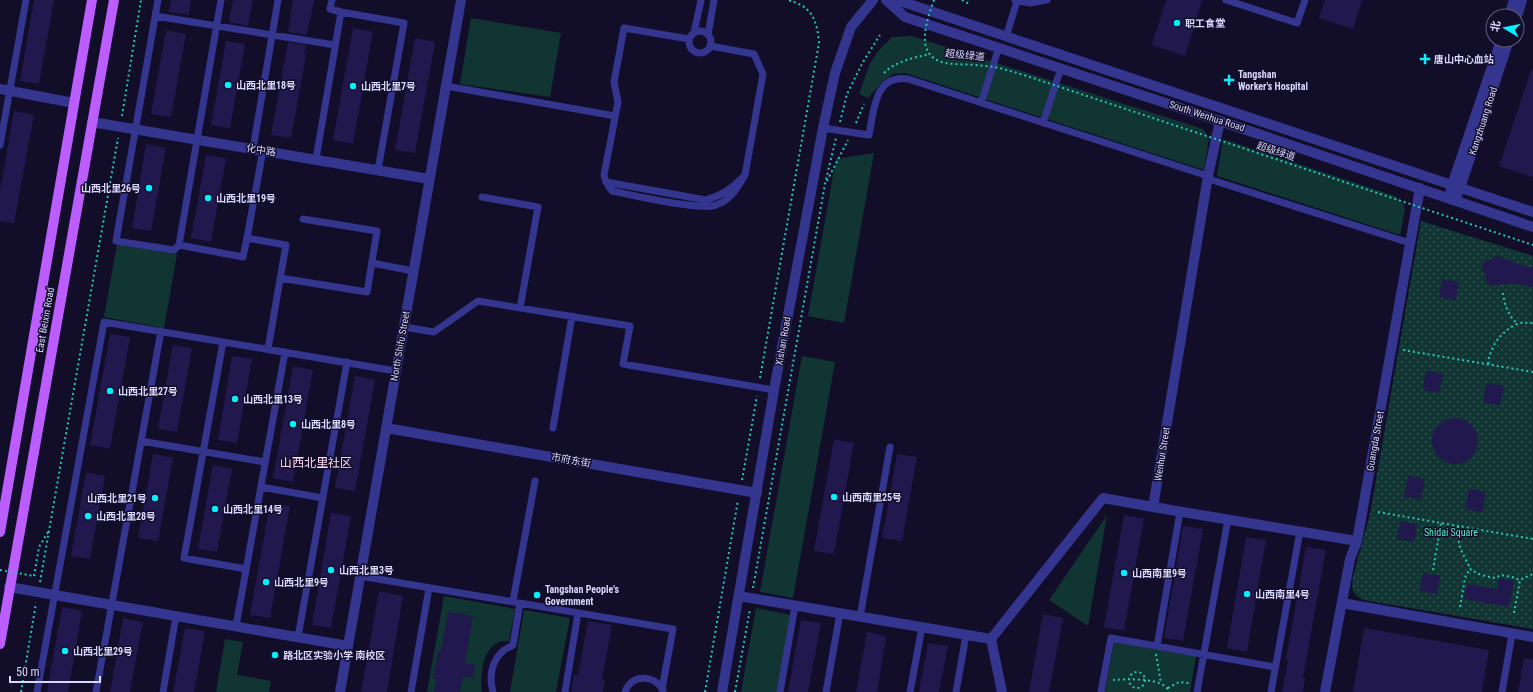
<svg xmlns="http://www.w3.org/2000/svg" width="1533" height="692" font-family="'Roboto Condensed','Noto Sans SC',sans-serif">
<defs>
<pattern id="park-dots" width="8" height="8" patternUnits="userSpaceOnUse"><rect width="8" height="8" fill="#103532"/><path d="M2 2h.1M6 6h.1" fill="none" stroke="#325251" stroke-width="1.8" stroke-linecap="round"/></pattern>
</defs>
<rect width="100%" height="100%" fill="#120e2a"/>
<path fill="#103532" d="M471,18L561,33L550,97L460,84Z
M912,36L1203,129L1209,138L1204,170L905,73L893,74L883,81L868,98L859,94L870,63L879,50L892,37Z
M1223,139L1395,196L1403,203L1405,210L1400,235L1217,176Z
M874,153L844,323L808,316L836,159Z
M117,244L177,254L164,328L104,317Z
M802,356L835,362L793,598L760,592Z
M1107,515L1088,626L1049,600Z
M444,596L515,609L509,641C506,641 500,641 497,643C482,651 480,677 482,692H427Z
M756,608L791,615L777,692H741Z
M524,610L570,618L556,692H510Z
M225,639L243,642L237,675L271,681L269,692H216Z
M1114,642L1196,656L1190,692H1105Z"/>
<path fill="url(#park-dots)" d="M1421,221L1533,256V629L1363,600C1352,593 1351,590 1353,577L1370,514Z"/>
<path fill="#21184d" d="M34,0H54L39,84L20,81Z
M171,0H191L189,15L169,12Z
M233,0H253L248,26L229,22Z
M293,0H314L307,35L288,32Z
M1166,0H1202L1185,56L1152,45Z
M1325,0H1362L1353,29L1319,18Z
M353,28L373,32L353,144L333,140Z
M166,30L186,34L171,117L151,114Z
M415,38L435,42L415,153L395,150Z
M226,41L245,44L230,128L211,125Z
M288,42L306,45L304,54L306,55L291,138L271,135Z
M1531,70H1533V177L1499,166Z
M14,111L34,115L14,223L0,221V191Z
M146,144L166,148L151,231L132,228Z
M206,155L226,158L211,242L191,238Z
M1497,256L1521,265L1533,268V287L1510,283L1493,286L1488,284L1485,277L1486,275L1482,269V265L1487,260H1490Z
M1442,279L1459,282L1456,300L1439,297Z
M110,334L130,337L110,449L90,445Z
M173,345L192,348L177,432L158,429Z
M232,356L252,359L237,443L218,440Z
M293,366L313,370L293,482L273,478Z
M1426,371L1443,374L1439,393L1423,390Z
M355,376L375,380L355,491L335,488Z
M1487,383L1504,386L1500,405L1483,402Z
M1432 441a23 23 0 1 1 46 0a23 23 0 1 1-46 0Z
M834,439L854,443L834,554L814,551Z
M153,454L173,458L158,541L138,538Z
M897,454L917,457L902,541L882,538Z
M213,465L232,469L217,552L198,549Z
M86,472L105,476L90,559L71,556Z
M1408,476L1425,479L1421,499L1404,497Z
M1469,489L1486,492L1482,512L1465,509Z
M270,503L290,506L270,618L250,615Z
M331,513L351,516L331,628L312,625Z
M1124,515L1144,519L1124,631L1104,627Z
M1400,521L1417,524L1414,542L1397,539Z
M1183,526L1203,529L1183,641L1164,638Z
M1246,537L1266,540L1247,652L1227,648Z
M1306,547L1326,550L1303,678L1305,679L1303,692H1282L1288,659H1286Z
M1423,573L1440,576L1437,594L1420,591Z
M1499,578L1514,581L1509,607L1464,599L1467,584L1497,589Z
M379,591L403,596L387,692H361Z
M62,607L82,611L68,692H47Z
M448,612L473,616L465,663L475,665L473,678L463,676L460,692H434L437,679H433L438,652H441Z
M1043,614L1063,618L1049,692H1029Z
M123,618L143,622L130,692H110Z
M801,620L821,623L808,692H788Z
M588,621L612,625L602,679L605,680L603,692H571L574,674L578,675Z
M185,628L205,631L194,692H173Z
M1364,628L1489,650L1482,692H1353Z
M867,632L886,636L877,692H856Z
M928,643L948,646L939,692H919Z
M1524,658L1533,659V692H1518Z"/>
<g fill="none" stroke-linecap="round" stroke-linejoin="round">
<path stroke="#23c7b6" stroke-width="2" stroke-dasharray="2 3" stroke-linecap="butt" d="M962,0L969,4
M884,73C896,61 913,58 930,54
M122,116L141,0
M840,122L847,94L863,62L880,35
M856,123L864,104
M827,181L848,140
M1503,293C1504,304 1509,317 1518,324
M1403,350L1533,372
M1488,364C1490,347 1500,332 1517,324C1521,322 1528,323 1533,323
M760,378L819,43C817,20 812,5 786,0
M742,480L757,396
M1378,512L1533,539
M1458,526V539L1461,550L1471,570L1481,575L1495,578L1501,575L1512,577L1520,580
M1433,570L1441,523
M34,576L39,547L48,532
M40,582L118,138
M753,588L825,184L836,138
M1460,607L1465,578L1467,573L1471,570
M1514,613L1520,580L1533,574
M1156,654L1161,683
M1129 680a8 8 0 1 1 16 0a8 8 0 1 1-16 0Z
M1113,680C1126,679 1165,677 1169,692
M1168,688L1179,682L1189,683
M21,692L36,603
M705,692L738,500
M735,692L750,609"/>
<path stroke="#34358e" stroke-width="7" d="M158,0L116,241L174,250L179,245L243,257L247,238
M332,0L330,9L341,12
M1015,0L1030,3L1047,0
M1226,0L1297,23L1305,0
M155,16L335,45
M689 42a11 11 0 1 1 22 0a11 11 0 1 1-22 0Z
M694,33L701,0
M708,35L714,0
M1006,37L1017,1
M710,46L754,54L763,74L745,175
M446,86L615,116
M981,103L999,47
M1043,123L1061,68
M823,128L869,135C874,111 874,74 908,79L1208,176L1212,180L1410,243
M0,145L26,0
M253,149L278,0
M263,150L247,238L286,245L268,349
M316,159L341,12L404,23L378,170
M606,182L706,200C725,194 731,189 745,175C737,188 731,200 716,205C700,211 632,195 612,191L606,182L604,175L618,102L614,82L624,28L689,39
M482,197L538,207L520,308
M179,245L221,0
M372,263L413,271
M280,278L367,292L377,231L303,219
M404,327L434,332L478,301L630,326L623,364L774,390
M223,342L184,558L246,569
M553,428L572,316
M141,441L265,462
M261,487L323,498
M360,576L673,629L662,689
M513,601L535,481
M860,617L890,447
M236,626L285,352
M298,637L347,362
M1157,646L1180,512
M37,692L104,322L396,371
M96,692L161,331
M163,692L176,616
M411,692L429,588
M493,692C489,678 491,662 502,652C504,649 510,647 513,645L520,603
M565,692L578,613
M625,692C631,674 654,674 663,690
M780,692L795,606
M826,692L840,613
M910,692L922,627
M956,692L966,635
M1101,692L1111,638L1275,667
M1197,692L1228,519
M1271,692L1300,531
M1502,692L1512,634"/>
<path stroke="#34358e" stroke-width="10" d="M1509,16L1514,0
M1517,16L1522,0
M0,89L74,103
M92,122L429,179
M1449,198L1452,185L1501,40
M1455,200L1460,188L1509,40
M386,428L757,493
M1153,507L1357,541
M9,587L348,646
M739,596L991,639
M1342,603L1533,637
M340,692L461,0
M1002,692L991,639L1103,498L1153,507L1208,176L1220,121
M1325,692L1350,559L1357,541L1420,188"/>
<path stroke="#34358e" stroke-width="10" d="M886,0L905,17L1220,121L1533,227
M897,0L1533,212
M722,692L774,390L823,128L835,73L851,27L873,0"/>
<path stroke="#bc5eff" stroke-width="10" d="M0,532L92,0
M0,644L114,0"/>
<path stroke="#23c7b6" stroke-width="2" stroke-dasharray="2 3" stroke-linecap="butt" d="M934,0C927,20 913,56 945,63C958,65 972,64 985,66C1000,67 1013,72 1027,76L1533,245
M0,570L34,576"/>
</g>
<g fill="#03f0ff" stroke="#120e2a" stroke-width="1.5">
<circle cx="1177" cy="23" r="4"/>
<path d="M1423 53h4v4h4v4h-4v4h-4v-4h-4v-4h4z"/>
<path d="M1227 74h4v4h4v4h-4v4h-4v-4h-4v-4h4z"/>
<circle cx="228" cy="85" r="4"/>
<circle cx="353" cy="86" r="4"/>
<circle cx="149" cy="188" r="4"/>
<circle cx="208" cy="198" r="4"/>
<circle cx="110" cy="391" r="4"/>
<circle cx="235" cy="399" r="4"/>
<circle cx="293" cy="424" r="4"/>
<circle cx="834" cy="497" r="4"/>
<circle cx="155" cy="498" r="4"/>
<circle cx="215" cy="509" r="4"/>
<circle cx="88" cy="516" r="4"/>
<circle cx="331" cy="570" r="4"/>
<circle cx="1124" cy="573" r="4"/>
<circle cx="266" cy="582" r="4"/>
<circle cx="1247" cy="594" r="4"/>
<circle cx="537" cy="595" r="4"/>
<circle cx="65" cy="651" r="4"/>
<circle cx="275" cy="655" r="4"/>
</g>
<g text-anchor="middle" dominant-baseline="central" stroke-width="3" stroke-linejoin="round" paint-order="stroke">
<g font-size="10" font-weight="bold" fill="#dad7ff" stroke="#120e2a" text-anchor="start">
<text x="1185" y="23">职工食堂</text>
<text x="1434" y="59">唐山中心血站</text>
<text x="1238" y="74">Tangshan<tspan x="1238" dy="12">Worker's Hospital</tspan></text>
<text x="236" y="85">山西北里18号</text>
<text x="361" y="86">山西北里7号</text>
<text x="141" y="188" text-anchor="end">山西北里26号</text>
<text x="216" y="198">山西北里19号</text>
<text x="118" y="391">山西北里27号</text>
<text x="243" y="399">山西北里13号</text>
<text x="301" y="424">山西北里8号</text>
<text x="842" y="497">山西南里25号</text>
<text x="147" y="498" text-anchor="end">山西北里21号</text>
<text x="223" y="509">山西北里14号</text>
<text x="96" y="516">山西北里28号</text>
<text x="339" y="570">山西北里3号</text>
<text x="1132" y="573">山西南里9号</text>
<text x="274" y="582">山西北里9号</text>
<text x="545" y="589">Tangshan People's<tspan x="545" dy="12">Government</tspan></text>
<text x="1255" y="594">山西南里4号</text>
<text x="73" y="651">山西北里29号</text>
<text x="283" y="655">路北区实验小学 南校区</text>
</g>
<g font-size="10" fill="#dad7ff" stroke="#120e2a">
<text transform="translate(965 55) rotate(6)">超级绿道</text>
<text transform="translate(1207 116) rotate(18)">South Wenhua Road</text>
<text transform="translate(1483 121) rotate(-72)">Kangzhuang Road</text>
<text transform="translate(261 150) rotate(9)">化中路</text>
<text transform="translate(1276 151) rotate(18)">超级绿道</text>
<text transform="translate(45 320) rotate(-80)">East Beixin Road</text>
<text transform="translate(783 341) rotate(-80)">Xishan Road</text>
<text transform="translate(400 346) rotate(-80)">North Shifu Street</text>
<text transform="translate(1375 441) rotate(-80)">Guangda Street</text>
<text transform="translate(1162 454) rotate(-81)">Wenhui Street</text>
<text transform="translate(571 460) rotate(10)">市府东街</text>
</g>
<g font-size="10" fill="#57ecc0" stroke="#120e2a">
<text x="1451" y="532">Shidai Square</text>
</g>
<g font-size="12" fill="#ffd9f3" stroke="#120e2a">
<text x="316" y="463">山西北里社区</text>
</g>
</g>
<g transform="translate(1505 28) rotate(280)"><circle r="19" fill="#120e2a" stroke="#625e7f"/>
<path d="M0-3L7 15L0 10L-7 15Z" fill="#03f0ff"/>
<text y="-6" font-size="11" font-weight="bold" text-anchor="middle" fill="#dad7ff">北</text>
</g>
<path d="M10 676v6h90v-6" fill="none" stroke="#dad7ff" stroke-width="2"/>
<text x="16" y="676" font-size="12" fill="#dad7ff" stroke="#120e2a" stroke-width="3" paint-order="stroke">50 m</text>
</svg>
